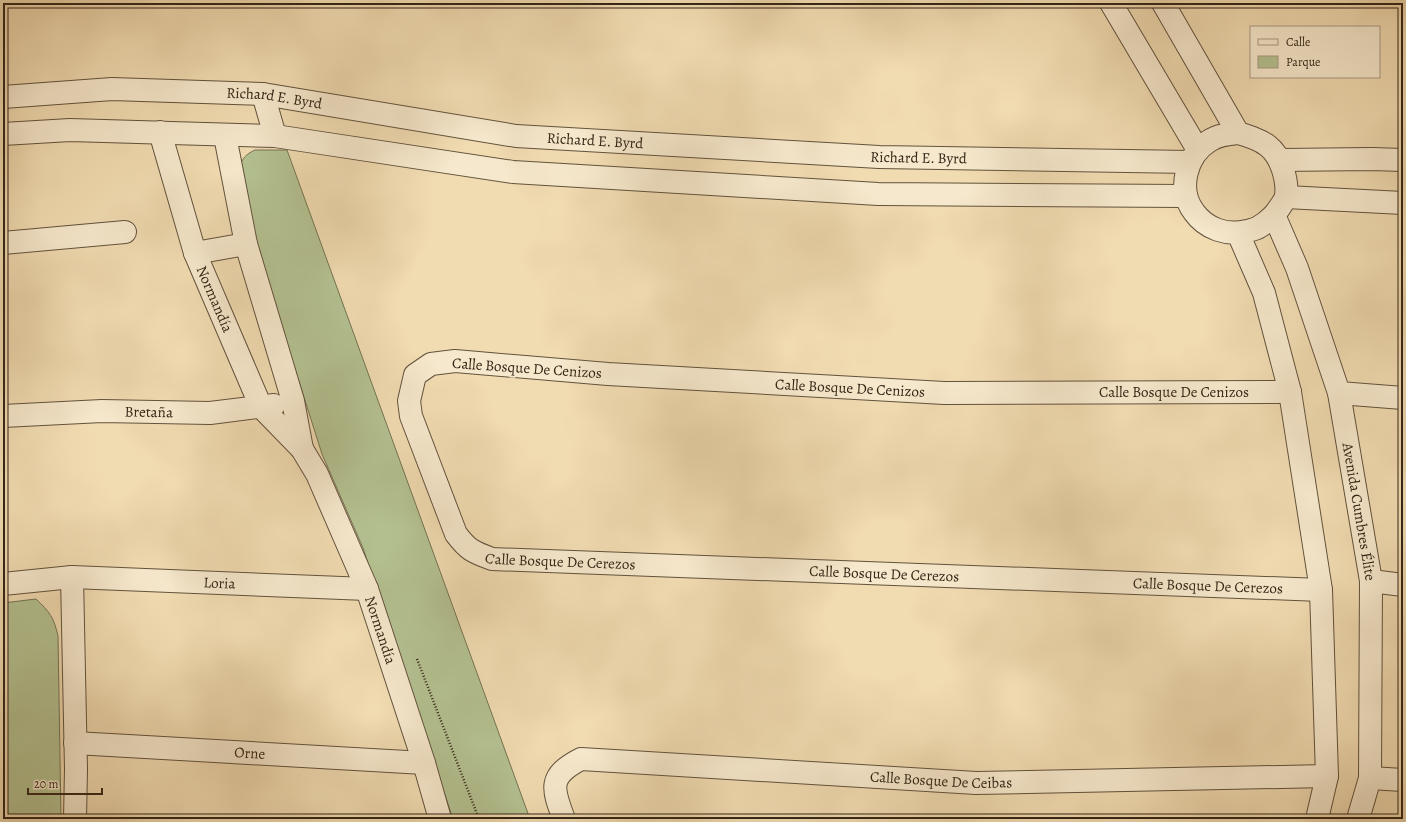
<svg xmlns="http://www.w3.org/2000/svg" width="1406" height="822" font-family="Alegreya,serif">
<rect width="100%" height="100%" fill="#f1dbb1"/>
<filter id="stains"><feTurbulence type="fractalNoise" baseFrequency=".005" numOctaves="4"/><feColorMatrix values="0 0 0 0 .2 0 0 0 0 .09 0 0 0 0 .02 0 0 0 .5 -.17"/></filter>
<radialGradient id="worn" r=".72"><stop offset=".6" stop-color="#630" stop-opacity="0"/><stop offset="1" stop-color="#630" stop-opacity=".3"/></radialGradient>
<path fill="#b4c191" stroke="#747354" d="M255,150H287L530,819H453L363,548L322,454L275,306L239,179C240,164 240,157 255,150Z
M36,599C50,612 54,618 58,636L61,819H3V603Z"/>
<g fill="none" stroke-linecap="round" stroke-linejoin="round">
<defs>
<g id="minor">
<path id="s1" d="M160,132L195,253L261,407L302,449L317,474L367,589L424,763L440,819"/>
<path d="M225,136L246,244L293,401L302,449"/>
<path d="M1280,160L1372,159L1403,160"/>
<path d="M1286,197L1403,203"/>
<path id="s2" d="M1274,215L1297,268L1339,393L1371,581L1370,778L1358,819"/>
<path d="M1238,233L1264,293L1290,392L1321,590L1327,776L1317,819"/>
<path d="M3,243L125,232"/>
<path d="M195,253L246,244"/>
<path id="s3" d="M1290,392L944,393L608,374L455,361L431,364L415,375L409,401L411,416L456,534C468,550 473,552 492,559L1321,590"/>
<path d="M1339,393L1403,398"/>
<path id="s4" d="M3,416L102,411L210,413L274,405"/>
<path d="M72,577L76,769L75,819"/>
<path d="M1371,581L1403,585"/>
<path id="s5" d="M3,584L72,577L367,589"/>
<path id="s6" d="M75,743L424,763"/>
<path d="M1370,778L1403,780"/>
<path id="s7" d="M564,819C552,788 548,776 581,759L976,783L1327,776"/>
</g>
<g id="tertiary">
<path d="M1111,3L1198,150"/>
<path d="M1163,3L1238,133"/>
<path d="M263,94L275,136"/>
<path id="s8" d="M3,97L112,89L263,94L516,136L879,157L1190,162"/>
<path d="M1238,133C1249,136 1259,139 1268,146C1281,156 1288,180 1286,196C1286,199 1276,213 1273,216C1269,220 1264,224 1259,227C1256,229 1251,230 1247,231C1227,236 1206,229 1194,212C1177,190 1186,155 1209,141C1218,135 1228,134 1238,133Z"/>
<path d="M3,134L70,130L275,136L513,172L878,194L1186,196"/>
</g>
</defs>
<use href="#minor" stroke="#62523d" stroke-width="24"/>
<use href="#tertiary" stroke="#62523d" stroke-width="24"/>
<path stroke="#332516" stroke-width="2.5" stroke-dasharray="1 2" stroke-linecap="butt" d="M417,659L479,819"/>
<use href="#minor" stroke="#f6e8cc" stroke-width="22"/>
<use href="#tertiary" stroke="#f6e8cc" stroke-width="22"/>
</g>
<g text-anchor="middle" dominant-baseline="central" stroke-width="4" stroke-linejoin="round" paint-order="stroke">
<g font-size="15" fill="#332516" stroke="#f6e8cc">
<text stroke="none"><textPath href="#s8" startOffset="272">Richard E. Byrd</textPath></text>
<text stroke="none"><textPath href="#s8" startOffset="596">Richard E. Byrd</textPath></text>
<text stroke="none"><textPath href="#s8" startOffset="920">Richard E. Byrd</textPath></text>
<text stroke="none"><textPath href="#s1" startOffset="176">Normandía</textPath></text>
<text transform="translate(527 368) rotate(4)">Calle Bosque De Cenizos</text>
<text transform="translate(850 388) rotate(3)">Calle Bosque De Cenizos</text>
<text x="1174" y="392">Calle Bosque De Cenizos</text>
<text stroke="none"><textPath href="#s4" startOffset="146">Bretaña</textPath></text>
<text stroke="none"><textPath href="#s2" startOffset="310">Avenida Cumbres Élite</textPath></text>
<text stroke="none"><textPath href="#s3" startOffset="1161">Calle Bosque De Cerezos</textPath></text>
<text stroke="none"><textPath href="#s3" startOffset="1485">Calle Bosque De Cerezos</textPath></text>
<text stroke="none"><textPath href="#s5" startOffset="217">Loria</textPath></text>
<text stroke="none"><textPath href="#s3" startOffset="1809">Calle Bosque De Cerezos</textPath></text>
<text stroke="none"><textPath href="#s1" startOffset="550">Normandía</textPath></text>
<text stroke="none"><textPath href="#s6" startOffset="175">Orne</textPath></text>
<text stroke="none"><textPath href="#s7" startOffset="434">Calle Bosque De Ceibas</textPath></text>
</g>
</g>
<rect width="1406" height="822" fill="none" stroke="#f1dbb1" stroke-width="16"/>
<rect x="4" y="4" width="1398" height="814" fill="none" stroke="#332516" stroke-width="2"/>
<rect x="8" y="8" width="1390" height="806" fill="none" stroke="#332516"/>
<rect x="1250" y="26" width="130" height="52" fill="#f6e8cc" stroke="#a89a83"/>
<rect x="1258" y="39" width="20" height="6" fill="#f6e8cc" stroke="#a89a83"/>
<text x="1286" y="46" font-size="12" fill="#332516">Calle</text>
<rect x="1258" y="56" width="20" height="12" fill="#b4c191" stroke="#a89a83"/>
<text x="1286" y="66" font-size="12" fill="#332516">Parque</text>
<path d="M28 788v6h74v-6" fill="none" stroke="#332516" stroke-width="2"/>
<text x="34" y="788" font-size="12" fill="#332516" stroke="#f6e8cc" stroke-width="3" paint-order="stroke">20 m</text>
<rect width="100%" height="100%" filter="url(#stains)"/>
<rect width="100%" height="100%" fill="url(#worn)"/>
</svg>
